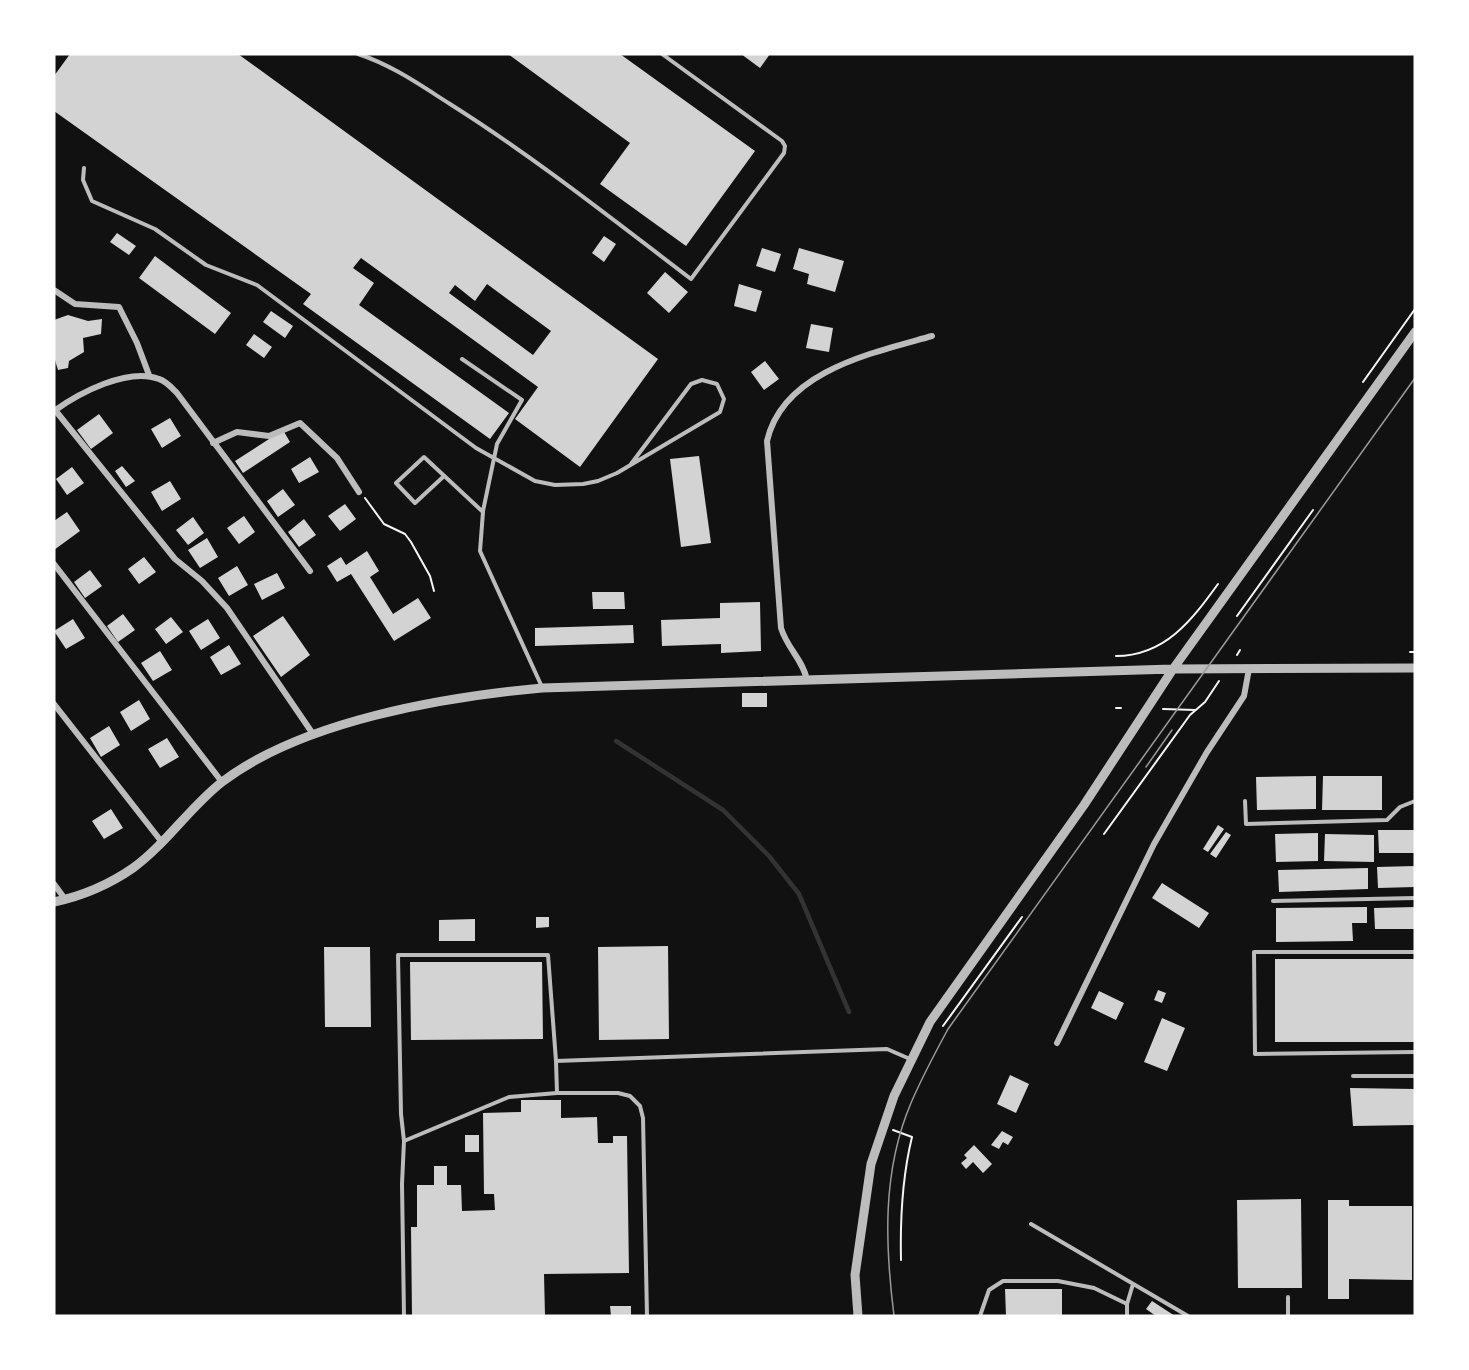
<svg xmlns="http://www.w3.org/2000/svg" width="1469" height="1370" font-family="Karla,sans-serif">
<rect width="100%" height="100%" fill="#111"/>
<g fill="none" stroke-linecap="round" stroke-linejoin="round">
<path stroke="#333" stroke-width="4.5" d="M616,741L723,810L769,856L799,894L849,1012"/>
</g>
<path fill="#d3d3d3" fill-rule="evenodd" d="M70,54H238L658,359L580,467L515,419L538,387L361,258L353,268L374,283L359,305L509,413L490,439L303,304L311,294L54,111V76ZM487,284L551,331L533,355L449,293L455,285L475,301Z
M508,54H620L755,151L686,246L600,184L630,143Z
M741,54H770L760,68Z
M117,233L136,246L129,255L110,242Z
M604,236L616,244L604,262L592,253Z
M762,248L781,254L775,272L756,266Z
M799,248L844,261L835,292L807,284L809,274L793,269Z
M155,256L231,313L215,334L139,278Z
M665,272L688,292L669,313L647,293Z
M739,284L762,291L756,312L734,306Z
M271,311L293,326L285,338L263,322Z
M68,315L88,321L102,319L101,334L83,338L84,352L69,361L68,368L58,370L54,357V320Z
M811,324L833,328L829,352L806,348Z
M254,334L272,347L264,358L246,345Z
M765,361L779,379L764,390L751,372Z
M99,414L113,433L91,449L77,430Z
M170,418L181,436L162,448L151,429Z
M283,430L290,442L243,473L235,461Z
M699,456L711,543L681,547L670,459Z
M310,457L319,472L299,483L291,469Z
M122,466L135,481L126,487L115,471Z
M72,467L84,483L67,495L56,479Z
M170,481L181,499L162,511L151,492Z
M283,489L295,505L278,517L267,501Z
M345,504L356,519L340,531L328,516Z
M67,512L80,531L54,550V521Z
M244,516L255,532L239,544L227,528Z
M193,517L204,533L188,545L176,530Z
M304,519L316,535L299,547L288,532Z
M207,538L218,557L200,568L188,550Z
M367,551L379,571L370,577L393,614L418,598L431,618L394,641L351,574L337,582L327,566L341,557L346,565Z
M144,557L156,572L139,584L128,569Z
M237,566L248,585L229,596L218,578Z
M90,570L102,586L85,598L74,582Z
M277,573L285,588L262,600L254,584Z
M592,592H624L625,609H593Z
M760,602L761,651L721,653V644L662,646L661,620L720,618V603Z
M123,614L135,630L118,642L107,626Z
M283,616L310,655L281,677L253,636Z
M171,617L183,632L166,644L155,629Z
M73,619L85,638L66,649L54,631Z
M208,619L220,638L201,650L189,631Z
M633,625L634,643L535,646V628Z
M229,645L241,664L221,675L210,657Z
M160,651L172,670L153,681L141,663Z
M742,693H767V707H742Z
M139,700L150,719L131,731L120,712Z
M109,726L120,745L101,757L90,738Z
M167,738L179,757L160,768L148,749Z
M1316,776V809L1257,810L1256,777Z
M1323,776H1382V810H1322Z
M111,809L123,828L104,839L92,821Z
M1218,825L1224,829L1208,852L1203,849Z
M1378,830H1414V853H1379Z
M1226,832L1231,835L1216,858L1210,854Z
M1318,833V861L1276,862L1275,834Z
M1325,834L1374,835V862L1324,861Z
M1415,866V887L1378,888L1377,867Z
M1368,868V889L1279,892L1278,870Z
M1162,883L1209,913L1199,928L1152,898Z
M1367,907V923H1352L1353,941L1276,942V908Z
M1415,907V929H1375L1374,908Z
M536,917H549V927L536,928Z
M475,919V941H439V920Z
M668,946L669,1039L599,1040L598,947Z
M324,947H370L371,1027H325Z
M1275,959H1415V1042H1275Z
M410,962H542L543,1039L411,1040Z
M1158,990L1166,993L1162,1003L1154,1000Z
M1099,991L1124,1003L1116,1020L1091,1008Z
M1162,1018L1185,1028L1167,1071L1144,1062Z
M1010,1075L1029,1084L1016,1113L997,1104Z
M1350,1088L1415,1089V1125L1353,1126Z
M521,1100H561V1118L597,1117L598,1143H613V1136H627L629,1273L544,1274L545,1316H412L411,1227H417V1185H434V1166H447V1185H461L462,1211L495,1210L494,1194H484L483,1113L521,1112Z
M1002,1131L1013,1137L1008,1145L1003,1142L999,1149L991,1145Z
M465,1135H479V1152H465Z
M974,1145L992,1164L983,1173L973,1162L966,1169L961,1163L967,1158L964,1155Z
M1301,1199L1302,1288H1238L1237,1200Z
M1328,1200H1349V1206H1412V1280L1349,1279V1299H1328Z
M1005,1289H1062V1316H1006Z
M1152,1301L1175,1316H1156L1146,1309Z
M610,1306H631V1316H611Z"/>
<g fill="none" stroke-linecap="round" stroke-linejoin="round">
<path stroke="#f5f5f5" stroke-width="2" d="M1363,382L1415,309
M365,498L384,524L405,534L411,542L430,576L434,591
M1237,616L1313,510
M1410,652H1415
M1237,655L1240,650
M1116,656C1165,656 1192,620 1218,584
M1116,708H1121
M1163,709L1195,710
M1104,834L1190,715L1205,702L1219,681
M943,1026L1022,917
M893,1130L912,1137C902,1178 900,1217 901,1260"/>
<path stroke="#bcbcbc" stroke-width="4" d="M358,54C392,65 420,85 450,104C534,157 612,219 691,279L784,153L785,146L782,141L662,54
M84,168L83,180L92,201L155,229L206,265L257,285L476,448L535,481L555,485L583,484L598,481L617,473L720,412L724,399L717,384L702,380L691,384L631,464
M462,359L522,400L497,444L483,511
M443,477L415,503L396,483L424,457L483,512L480,551L542,687
M1245,801L1246,824L1387,820L1400,807L1415,801
M1273,901L1415,898
M1415,952H1254L1255,1054L1415,1052
M556,1061L557,1093
M1353,1076H1415
M404,1141L401,1114L398,955H548L556,1061L887,1049L910,1059
M1031,1224L1188,1316
M1288,1297V1316
M1127,1304L1133,1284
M404,1316L402,1184L404,1141L509,1097L557,1093H618L630,1096L640,1106L643,1118L647,1316
M980,1316L989,1290L1003,1281H1058L1094,1288L1127,1304V1316"/>
<path stroke="#bcbcbc" stroke-width="6" d="M54,290L75,304L119,307L137,343L149,375
M55,410L175,559L202,581L227,608L313,734
M54,411C79,393 128,367 159,379C166,381 172,388 177,393L310,571
M213,443L237,432L269,436L300,423L337,458L359,492
M54,564L222,782
M807,680C803,660 787,648 781,628L767,441C783,371 872,353 932,336
M54,704L161,841
M54,884L65,899
M1057,1043L1154,844L1207,752L1244,696L1249,669"/>
<path stroke="#bcbcbc" stroke-width="9" d="M54,902C82,896 110,884 133,868C166,844 190,807 222,782C302,721 443,697 542,688L1173,669L1415,668
M858,1316L855,1275L871,1164L894,1096L930,1022L1084,805L1173,669L1415,332"/>
<path stroke="#9a9a9a" stroke-width="1.5" d="M1146,767L1172,730
M894,1316C885,1244 882,1171 911,1103C922,1077 935,1053 948,1029L1415,378"/>
</g>
<rect width="1469" height="1370" fill="none" stroke="#ffffff" stroke-width="111"/>
</svg>
